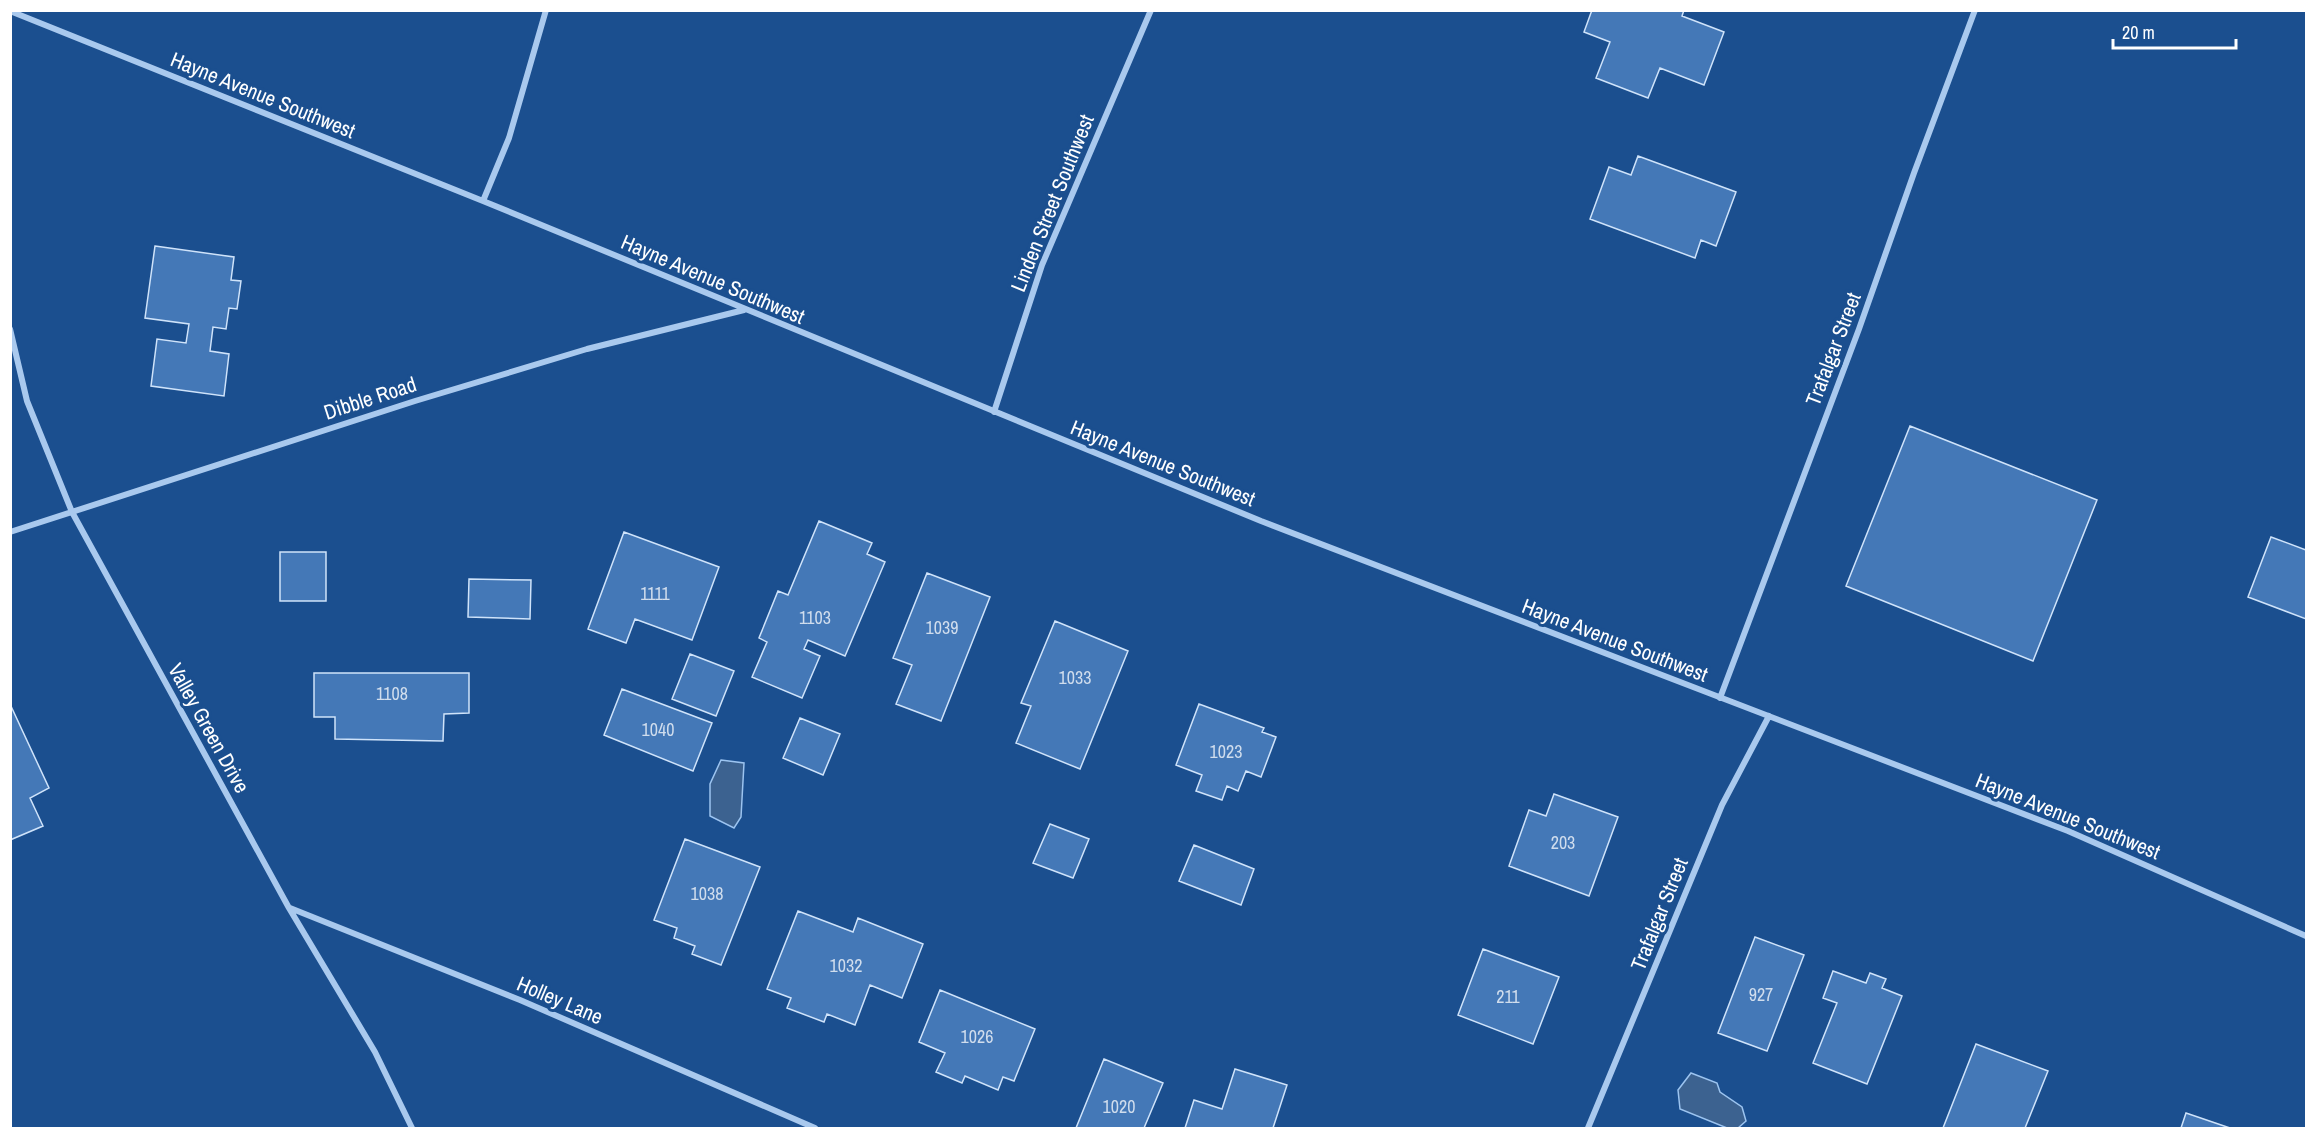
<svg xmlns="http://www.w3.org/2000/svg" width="2317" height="1139" font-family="'Archivo Narrow',sans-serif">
<rect width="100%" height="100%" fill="#1b4f8f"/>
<path fill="#3c6290" stroke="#9cc4f0" stroke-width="1.5" d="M721,760L744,763L741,817L734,828L710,816V784Z
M1691,1073L1717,1083L1720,1092L1742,1107L1746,1121L1738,1128H1727L1680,1109L1678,1090Z"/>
<path fill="#4478b7" stroke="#cfe3fa" stroke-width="1.5" d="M1592,10H1684L1682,16L1724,32L1704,85L1660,68L1648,98L1596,78L1610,42L1584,32Z
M1638,156L1736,192L1716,246L1701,240L1695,258L1590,219L1609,167L1631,175Z
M155,246L234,257L231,280L241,281L237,309L229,308L226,329L213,327L210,351L229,354L224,396L151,386L157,339L186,343L189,324L145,318Z
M1910,426L2097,500L2033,661L1846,586Z
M819,521L872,543L867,554L885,562L845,656L808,640L804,649L820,656L802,698L752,677L767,642L759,638L778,591L788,595Z
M624,532L719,567L692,640L635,619L626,643L588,629Z
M2271,537L2306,550V619L2248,597Z
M280,552H326V601H280Z
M927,573L990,597L941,721L896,704L912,665L893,658Z
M469,579L531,580L530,619L468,617Z
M1055,621L1128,651L1080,769L1016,743L1031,706L1021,703Z
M690,654L734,671L716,716L672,699Z
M314,673H469V713L444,714L443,741L335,739V717H314Z
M622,689L712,723L693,771L604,735Z
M10,704L49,788L30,798L43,826L10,840Z
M1199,704L1264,728L1262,732L1276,737L1261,777L1246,771L1238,791L1227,786L1222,800L1196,791L1202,775L1176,765Z
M800,718L840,734L823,775L783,758Z
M1554,794L1618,817L1589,896L1509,866L1529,810L1546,816Z
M1050,824L1089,839L1073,878L1033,863Z
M685,839L760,867L721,965L692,954L695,946L674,938L677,928L654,920Z
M1194,845L1254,869L1241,905L1179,881Z
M798,911L853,932L858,918L923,944L902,998L870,985L855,1025L827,1014L824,1022L787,1008L791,998L767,989Z
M1755,937L1804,955L1767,1051L1718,1033Z
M1483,949L1559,977L1533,1044L1458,1015Z
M1833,971L1866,983L1870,973L1886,979L1882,988L1902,996L1867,1084L1813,1063L1837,1003L1823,998Z
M940,990L1035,1029L1014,1081L1003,1077L998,1090L965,1076L962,1083L936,1072L945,1053L919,1042Z
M1976,1044L2048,1071L2025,1128H1943Z
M1104,1059L1163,1083L1144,1128H1076Z
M1235,1069L1287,1085L1273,1128H1185L1194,1100L1222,1109Z
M2186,1113L2230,1128H2181Z"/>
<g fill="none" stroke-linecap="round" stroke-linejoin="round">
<path stroke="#a9c9ee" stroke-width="6" d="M10,11L483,201L1261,521L2068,831L2306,936
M483,201L509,138L546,10
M10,329L27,401L72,512L289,908L375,1052L412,1128
M994,412L1042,265L1151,10
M10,532L415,401L587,349L744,310
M1720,698L1859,329L1914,173L1975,10
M290,908L520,1000L815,1128
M1588,1128L1722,805L1769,716"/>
</g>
<g text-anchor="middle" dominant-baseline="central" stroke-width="6" stroke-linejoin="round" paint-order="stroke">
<g font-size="18" fill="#d0dded">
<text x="655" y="593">1111</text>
<text x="815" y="617">1103</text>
<text x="942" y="627">1039</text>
<text x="1075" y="677">1033</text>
<text x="392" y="693">1108</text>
<text x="658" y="729">1040</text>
<text x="1226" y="751">1023</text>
<text x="1563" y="842">203</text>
<text x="707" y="893">1038</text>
<text x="846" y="965">1032</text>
<text x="1761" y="994">927</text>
<text x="1508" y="996">211</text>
<text x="977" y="1036">1026</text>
<text x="1119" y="1106">1020</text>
</g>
<g font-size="21" fill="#fff" stroke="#1b4f8f">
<text transform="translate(263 95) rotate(22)">Hayne Avenue Southwest</text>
<text transform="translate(1052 203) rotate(-68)">Linden Street Southwest</text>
<text transform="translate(713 279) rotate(23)">Hayne Avenue Southwest</text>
<text transform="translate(1833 349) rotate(-69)">Trafalgar Street</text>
<text transform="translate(370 398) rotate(-18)">Dibble Road</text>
<text transform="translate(1163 463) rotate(22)">Hayne Avenue Southwest</text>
<text transform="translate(1615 640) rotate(21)">Hayne Avenue Southwest</text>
<text transform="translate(209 728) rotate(61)">Valley Green Drive</text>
<text transform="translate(2068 816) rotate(22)">Hayne Avenue Southwest</text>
<text transform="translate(1659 914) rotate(-68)">Trafalgar Street</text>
<text transform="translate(560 1000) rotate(23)">Holley Lane</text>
</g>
</g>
<rect width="2317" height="1139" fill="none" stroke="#ffffff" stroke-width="24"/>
<path d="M2113 39v9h123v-9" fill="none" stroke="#ffffff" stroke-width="3"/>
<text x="2122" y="39" font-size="18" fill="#ffffff" stroke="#1b4f8f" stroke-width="4.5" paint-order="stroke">20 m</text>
</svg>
